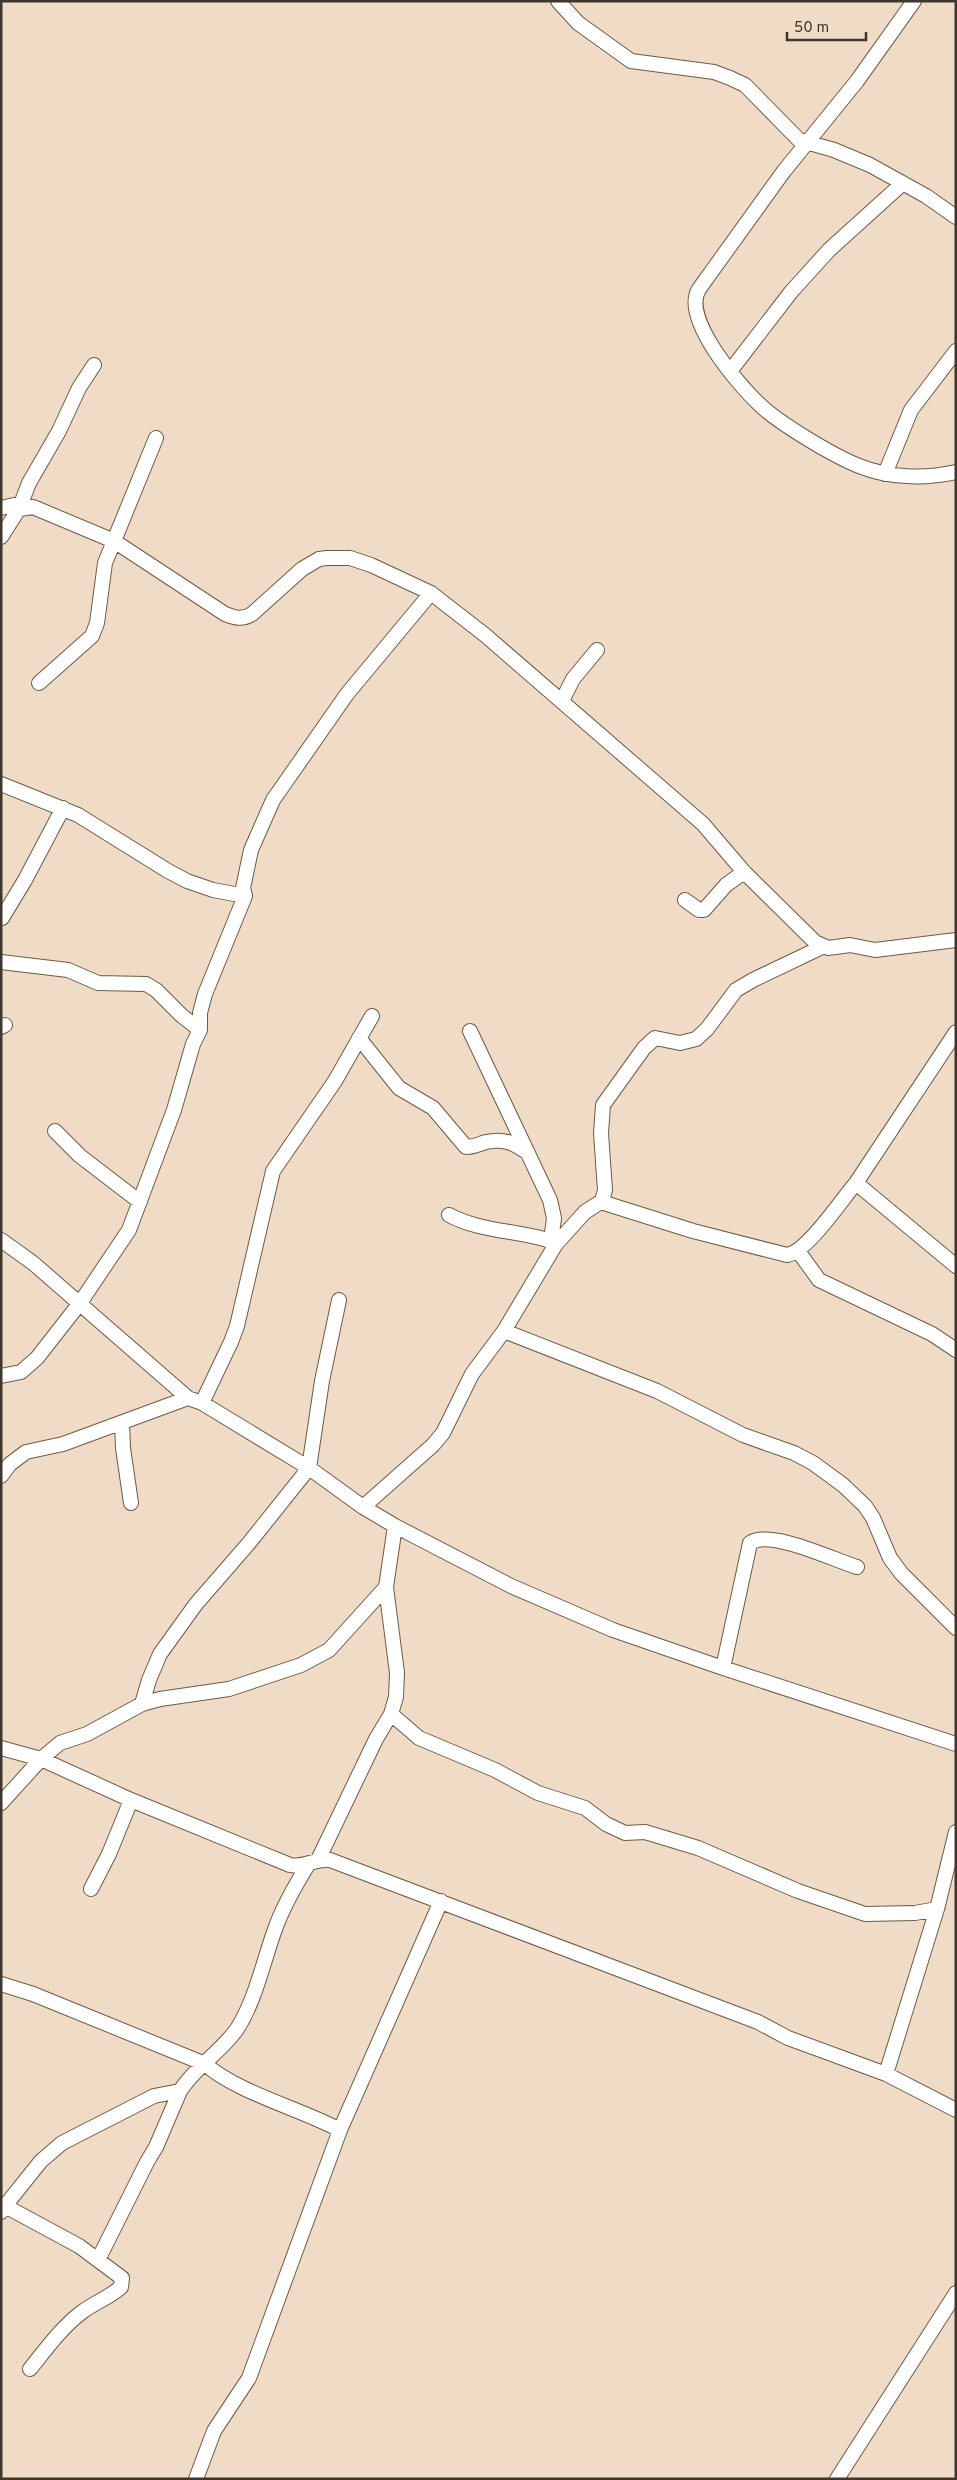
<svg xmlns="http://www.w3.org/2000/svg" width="957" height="2480" font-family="Overpass,sans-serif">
<rect width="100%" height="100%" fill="#f0dcc6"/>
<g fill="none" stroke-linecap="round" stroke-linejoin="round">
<defs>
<path id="minor" d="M558,1L578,23L631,61L714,72L730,78L745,85L799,140L834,150L870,165L926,196L956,217
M914,1L857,81L784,171L699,289C681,318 738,384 759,404C778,423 834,456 859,466C889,478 924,479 956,472
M731,370L791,292L829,250L903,183
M885,474L911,410L956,351
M1,508L14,505L19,509L33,507L114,541L225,614C235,618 242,620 252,614L302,569L319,559L327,558H350L371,565L431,593L485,635L703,824L744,872L815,942L828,948L850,945L875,950L956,940
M1,537L19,509L29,483L59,431L79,388L94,365
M39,683L92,636L97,623L105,563L156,438
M562,701L573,679L597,650
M1,784L78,815L168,871L187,881L213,890L245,896
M685,900L699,910H704L726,885L744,872
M2,918L25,880L63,808
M1,962L68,970L98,983L146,984L156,990L181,1015L200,1030
M1,1027L5,1025
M470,1031L550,1200L554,1218L551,1241L556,1244
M956,1032L856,1183L956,1266
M359,1038L399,1088L433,1108L466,1147C474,1147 479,1144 486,1142C504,1138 514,1143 528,1153
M55,1131L80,1156L140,1202
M601,1202L693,1231L787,1255C807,1252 842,1199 856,1183
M449,1215C481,1232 517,1230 551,1241
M1,1240L33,1263L188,1398L202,1403L309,1468L363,1507L395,1526L511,1586L613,1630L723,1668L956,1744
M798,1251L819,1280L932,1334L956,1350
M504,1331L657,1391L743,1435L794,1453L813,1463L843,1485L865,1506L873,1518L890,1558L901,1573L956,1628
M1,1376L21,1372L37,1358L80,1303L129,1230L174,1110L193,1044L200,1030V1013L205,994L245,896L243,888L251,850L273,800L347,694L431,593
M202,1403L231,1342L237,1326L273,1171L335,1081L372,1016
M122,1423L123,1448L131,1503
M1,1476L10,1464L26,1452L63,1444L188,1398
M363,1507L433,1445L443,1433L472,1374L504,1331L556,1244L585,1212L602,1201L605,1190L601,1133L603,1105L644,1048L655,1038L680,1043L696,1039L707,1029L736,990L753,980L822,947
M723,1668L750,1543C770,1529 834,1560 857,1567
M142,1704L149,1680L160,1654L196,1604L249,1543L309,1468L322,1381L339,1300
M391,1714L419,1738L495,1770L538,1793L585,1808L606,1824L625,1833L645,1832L698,1848L798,1891L865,1914L915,1913L937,1909
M1,1748L41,1759L131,1800L290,1865C304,1868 316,1858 330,1860L758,2022L788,2038L886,2074L956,2110
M1,1803L41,1759L60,1743L87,1734L142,1704L160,1699L229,1689L301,1665L329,1650L386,1587L395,1526
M318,1860L376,1739L391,1714L396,1697L397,1673L386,1587
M91,1889L109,1854L131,1800
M1,1984L33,1994L205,2064C238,2093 299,2108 340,2130
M886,2074L937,1909L956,1832
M1,2205L5,2206L41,2161L62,2143L154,2096L180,2091C195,2067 221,2052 237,2029C255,2001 263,1963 274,1932C282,1908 296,1884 309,1863
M1,2212L5,2206L79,2246L122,2278L121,2287C110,2297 94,2303 82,2312C61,2328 46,2349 30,2369
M99,2258L147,2162L156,2147L180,2091
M196,2479L214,2431L249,2378L340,2130L441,1901
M837,2479L956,2293"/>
</defs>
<use href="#minor" stroke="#6b5b47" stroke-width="16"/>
<use href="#minor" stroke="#fff" stroke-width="14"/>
</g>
<rect width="957" height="2480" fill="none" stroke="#3f372e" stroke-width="5"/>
<path d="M787 32v8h79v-8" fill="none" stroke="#3f372e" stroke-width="2.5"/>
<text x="794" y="32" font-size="15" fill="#3f372e" stroke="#f0dcc6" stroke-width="4" paint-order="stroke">50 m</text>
</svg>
